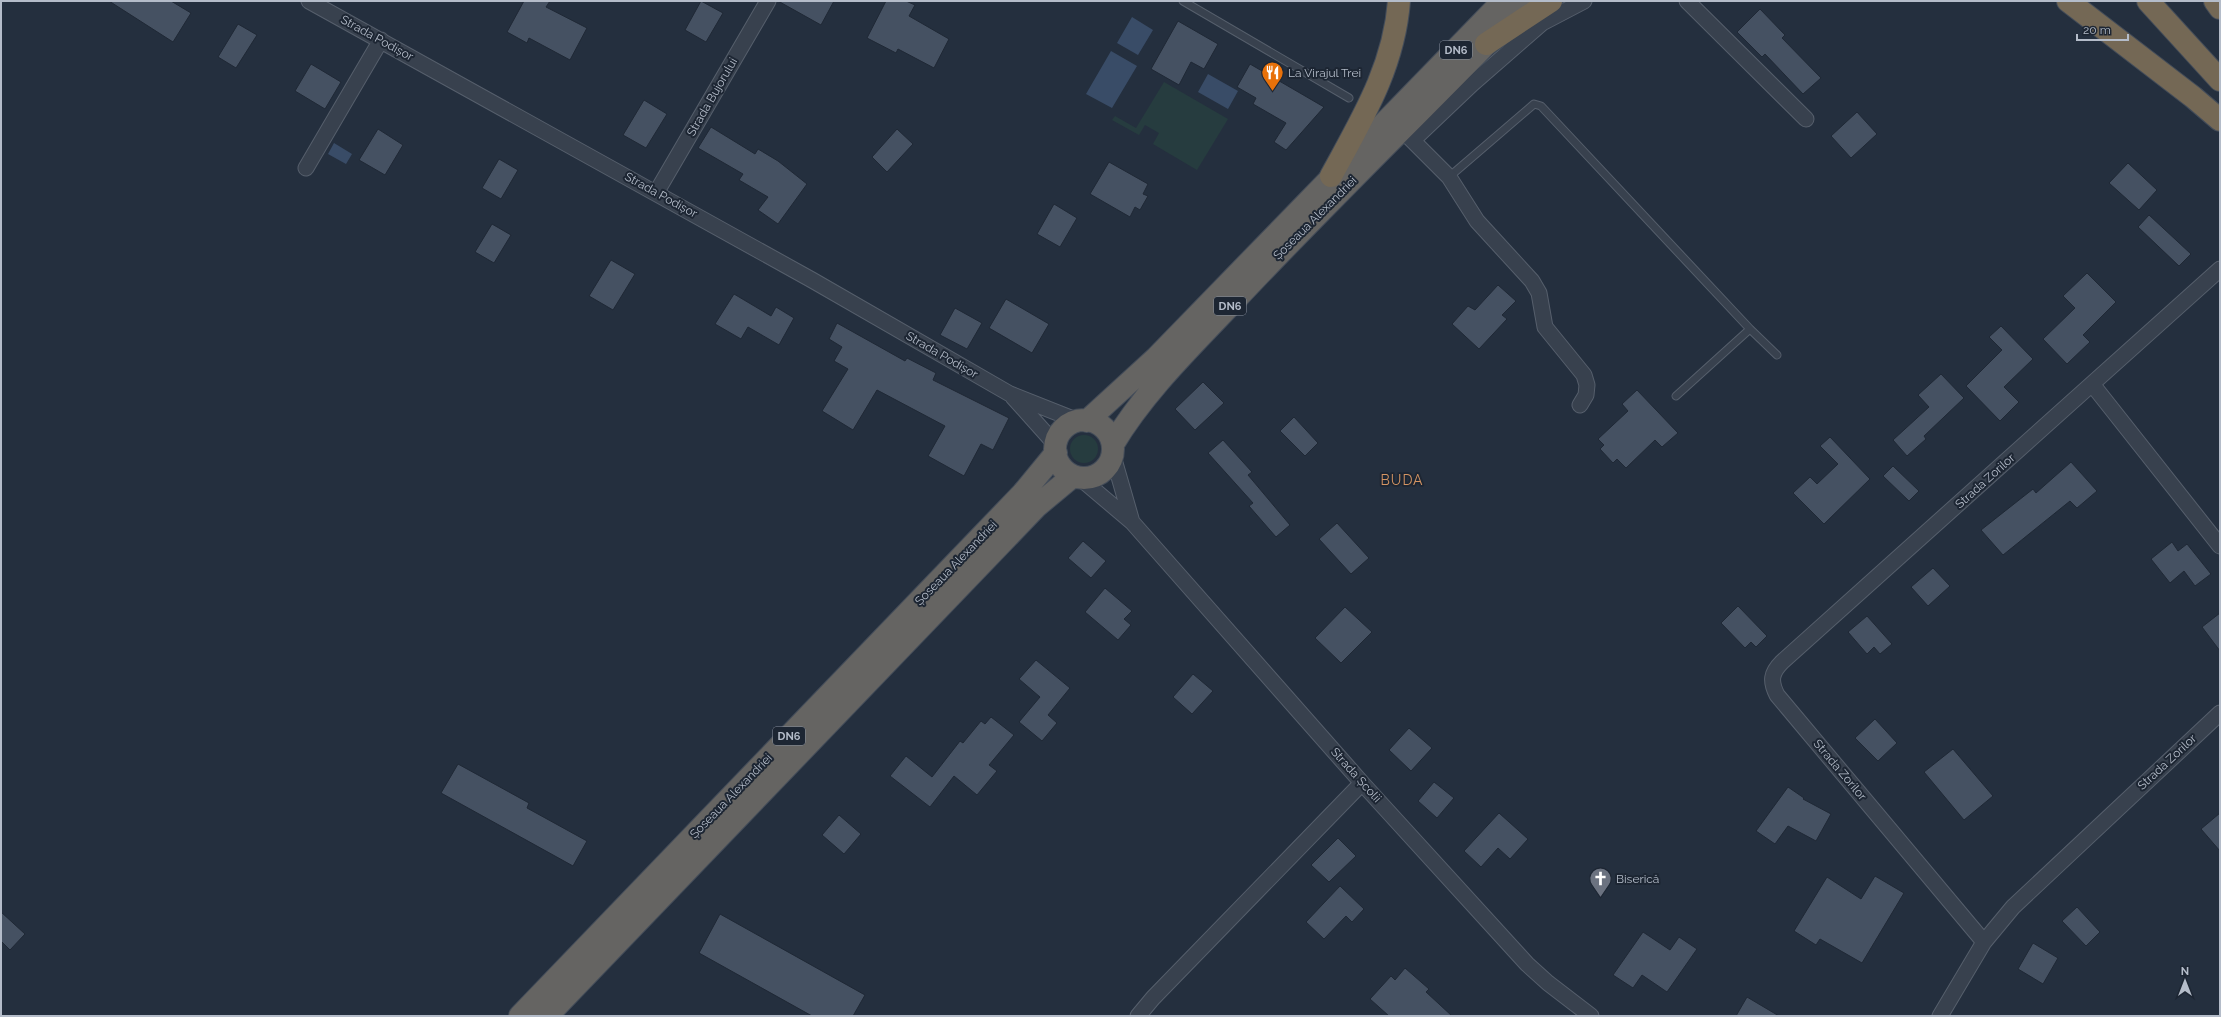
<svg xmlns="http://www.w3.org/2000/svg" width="2221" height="1017" font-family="Raleway,sans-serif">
<rect width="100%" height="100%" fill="#242f3e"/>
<path fill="#263c3f" d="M1164,82L1228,119L1197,170L1153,144L1159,133L1145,125L1139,135L1112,120L1115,116L1136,128Z
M1070 449a14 14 0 1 1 28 0a14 14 0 1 1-28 0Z"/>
<path fill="#394c67" d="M1132,17L1153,30L1138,55L1117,43Z
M1111,51L1137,66L1112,108L1086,94Z
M1208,74L1238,91L1228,109L1198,92Z
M334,143L352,154L346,164L328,154Z"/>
<path fill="#455162" stroke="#1f2835" d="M109,1H171L191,13L173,42Z
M524,1H550L546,7L587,28L570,60L529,38L527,43L507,32Z
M701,1L723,13L706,42L685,30Z
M778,1H834L821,25Z
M886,1H906L915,5L909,16L949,39L934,68L898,49L896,53L867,38Z
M1760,9L1785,35L1782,38L1821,78L1803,94L1765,54L1762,57L1737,32Z
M1178,21L1218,44L1204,69L1191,62L1179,85L1151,69Z
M238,24L257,35L236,68L218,57Z
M311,64L341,82L325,109L295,91Z
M1250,64L1324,107L1286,150L1274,142L1286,123L1253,104L1256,98L1237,87Z
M644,100L667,114L646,148L623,135Z
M1857,112L1877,134L1851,158L1831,136Z
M711,127L755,154L758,149L778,161L807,184L778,224L758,210L768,197L739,180L743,174L698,148Z
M378,129L403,145L385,175L359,160Z
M897,129L913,144L887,172L872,157Z
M499,159L518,170L501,199L482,188Z
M1109,162L1148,184L1143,194L1148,196L1140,210L1135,207L1130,217L1090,194Z
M2128,163L2157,190L2139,210L2109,183Z
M1054,204L1077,218L1060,247L1037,234Z
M2149,215L2191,254L2179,266L2138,227Z
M492,224L511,235L494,263L475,252Z
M611,260L635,274L613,310L589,296Z
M2087,273L2116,302L2083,335L2090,342L2067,364L2043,339L2075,308L2063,296Z
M1498,285L1516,301L1502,315L1507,319L1479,349L1452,324L1468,306L1475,310Z
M734,294L771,316L776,307L794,318L779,345L748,327L741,339L715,324Z
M1006,299L1049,324L1032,353L989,328Z
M955,308L982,323L967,349L940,335Z
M837,323L905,361L907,358L936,373L933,380L1009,418L993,450L981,444L964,476L928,456L945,426L877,390L853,430L822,411L848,369L834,361L842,347L829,339Z
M2001,326L2033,359L2004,387L2019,402L2000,421L1966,386L2002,350L1989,337Z
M1941,374L1964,398L1924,436L1926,439L1907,456L1893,440L1929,407L1918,395Z
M1203,382L1224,403L1195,430L1175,409Z
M1637,390L1678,433L1662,447L1655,440L1626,468L1617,459L1613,463L1600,449L1604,445L1598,439L1628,411L1622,404Z
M1294,417L1318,443L1305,456L1280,431Z
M1830,437L1870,479L1824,524L1793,493L1810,477L1817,484L1838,464L1820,446Z
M1223,440L1252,472L1248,475L1290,525L1276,537L1249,506L1253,503L1208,453Z
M2071,462L2097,491L2077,508L2070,501L2003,555L1981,530L2033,489L2036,493Z
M1893,466L1919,491L1909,501L1883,476Z
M1337,523L1369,558L1351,574L1319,539Z
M1083,541L1106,561L1091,578L1068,558Z
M2172,542L2178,551L2187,544L2211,574L2195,586L2184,571L2170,583L2151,559Z
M1933,568L1950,586L1928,606L1911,587Z
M1105,588L1132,611L1124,619L1131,625L1118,640L1085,612Z
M1738,606L1767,636L1756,647L1751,642L1745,648L1721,623Z
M1345,607L1372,632L1341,663L1315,638Z
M2220,613V651L2202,627Z
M1867,616L1892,644L1880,654L1874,647L1867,654L1848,632Z
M1036,660L1070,688L1048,715L1057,723L1042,741L1019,722L1040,697L1019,679Z
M1193,674L1213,691L1192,714L1173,697Z
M991,717L1014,735L989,765L997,771L977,795L954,776L930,807L890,776L906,756L932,777L960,741L963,743L981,721L985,724Z
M1875,719L1897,743L1878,761L1855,738Z
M1409,728L1432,748L1411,771L1389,750Z
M1953,749L1993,796L1964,820L1924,772Z
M458,764L529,803L527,808L587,841L573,866L441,793Z
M1434,782L1454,798L1437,818L1418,801Z
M1788,787L1804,798L1803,799L1831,814L1816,841L1788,826L1775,844L1756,831Z
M1499,813L1528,839L1510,859L1498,848L1481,867L1464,851Z
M2220,813V851L2201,829Z
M839,815L861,834L844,854L822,835Z
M1338,838L1356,856L1329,882L1311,865Z
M1875,876L1904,893L1862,963L1820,939L1816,945L1794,931L1827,877L1861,899Z
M1340,886L1364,909L1352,922L1346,916L1324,939L1306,922Z
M2077,907L2100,932L2086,946L2062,921Z
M1,912L25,934L10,950L1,941Z
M720,914L865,995L853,1016H812L699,953Z
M1643,932L1670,950L1679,937L1697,949L1667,992L1642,975L1633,988L1613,975Z
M2033,943L2058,958L2043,984L2018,969Z
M1405,968L1429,989L1426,992L1452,1016H1389L1370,999L1391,976L1395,980Z
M1747,997L1779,1016H1736Z"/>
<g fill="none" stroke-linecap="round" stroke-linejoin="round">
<defs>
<path id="service" d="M1183,1L1349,98
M1449,177L1534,104L1541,106L1750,329L1676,396
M1750,329L1777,355"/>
<path id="minor" d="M309,1L812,280L1010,394L1078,421
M1687,1L1806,119
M1402,130L1449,177L1477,221L1532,281L1539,293L1545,327L1584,375L1587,385L1586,395L1580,405
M1413,140L1472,84L1542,23L1584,1
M306,168L381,40
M656,193L768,1
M2092,384L2220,546
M1013,397L1056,445
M1113,456L1132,522
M1080,478L1132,522L1362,783L1527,964L1548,983L1591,1016
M1984,942L1777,695C1770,681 1771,673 1782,662L2220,269
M1138,1016L1153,998L1362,783
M1940,1016L1984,942L2013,907L2220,713"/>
<path id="trunk" d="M1055 449a29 29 0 1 1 58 0a29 29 0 1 1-58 0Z
M1087,421L1157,357L1503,1
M1113,444C1146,389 1194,344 1237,298C1332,197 1432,101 1528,1
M520,1016L1023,493L1056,453
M547,1016L1037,506L1073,476"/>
<path id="motorway" d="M2068,1L2193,97L2220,120
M2148,1L2220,80
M2215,1L2220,8
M1486,44L1551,1
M1331,176C1362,119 1394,67 1399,1"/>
</defs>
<use href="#service" stroke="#565f6c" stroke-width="9"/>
<use href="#minor" stroke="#565f6c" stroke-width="17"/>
<use href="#trunk" stroke="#434c59" stroke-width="24"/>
<use href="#motorway" stroke="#434c59" stroke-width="24"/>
<use href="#service" stroke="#38414e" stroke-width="7"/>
<use href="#minor" stroke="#38414e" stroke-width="15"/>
<use href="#trunk" stroke="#656462" stroke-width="22"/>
<use href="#motorway" stroke="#746855" stroke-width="22"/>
</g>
<defs>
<symbol id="restaurant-pin" viewBox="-11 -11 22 30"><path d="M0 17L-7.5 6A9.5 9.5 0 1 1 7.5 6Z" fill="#e8710a" stroke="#1d2633"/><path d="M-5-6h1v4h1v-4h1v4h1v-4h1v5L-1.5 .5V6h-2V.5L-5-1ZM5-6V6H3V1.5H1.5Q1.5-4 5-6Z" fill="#fff"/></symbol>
<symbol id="church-pin" viewBox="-11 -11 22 30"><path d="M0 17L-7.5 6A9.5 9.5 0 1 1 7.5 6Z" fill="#6b7280" stroke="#1d2633"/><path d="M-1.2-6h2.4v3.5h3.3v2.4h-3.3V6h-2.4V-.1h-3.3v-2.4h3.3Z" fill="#fff"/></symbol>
</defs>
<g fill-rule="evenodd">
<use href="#restaurant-pin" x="1260" y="60" width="25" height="34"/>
<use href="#church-pin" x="1588" y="866" width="25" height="34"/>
</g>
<g text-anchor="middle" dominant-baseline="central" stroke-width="4" stroke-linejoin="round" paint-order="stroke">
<g fill="#1d2633" stroke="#878f9c" stroke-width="1">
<rect x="1440" y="41" width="32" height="18" rx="3"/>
<rect x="1214" y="297" width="32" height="18" rx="3"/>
<rect x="773" y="727" width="32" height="18" rx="3"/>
</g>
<g font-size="11" font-weight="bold" fill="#b4bcc9">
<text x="1456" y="50">DN6</text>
<text x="1230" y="306">DN6</text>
<text x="789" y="736">DN6</text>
</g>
<g font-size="12" fill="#b4bcc9" stroke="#1d2633">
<text transform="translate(377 38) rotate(29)">Strada Podișor</text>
<text transform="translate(712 97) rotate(-60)">Strada Bujorului</text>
<text transform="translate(661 195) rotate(29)">Strada Podișor</text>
<text transform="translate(1315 218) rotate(-45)">Șoseaua Alexandriei</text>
<text transform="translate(942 355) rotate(30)">Strada Podișor</text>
<text transform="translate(1985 481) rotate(-42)">Strada Zorilor</text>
<text transform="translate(956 563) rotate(-46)">Șoseaua Alexandriei</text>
<text transform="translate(2167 762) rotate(-43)">Strada Zorilor</text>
<text transform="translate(1840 770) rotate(50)">Strada Zorilor</text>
<text transform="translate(1356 775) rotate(48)">Strada Școlii</text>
<text transform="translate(731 796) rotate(-46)">Șoseaua Alexandriei</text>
</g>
<g font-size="12" fill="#b4bcc9" stroke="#1d2633" text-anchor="start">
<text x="1288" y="73">La Virajul Trei</text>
<text x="1616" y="879">Biserică</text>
</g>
<g font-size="14" letter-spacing="1" fill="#d59563" stroke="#1d2633">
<text x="1402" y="480">BUDA</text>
</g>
</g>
<rect width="2221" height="1017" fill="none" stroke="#b4bcc9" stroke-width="4"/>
<g transform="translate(2185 981)" stroke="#1d2633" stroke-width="3" paint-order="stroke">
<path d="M0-3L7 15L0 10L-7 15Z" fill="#b4bcc9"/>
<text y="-6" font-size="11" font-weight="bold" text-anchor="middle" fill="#b4bcc9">N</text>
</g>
<path d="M2077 34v6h51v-6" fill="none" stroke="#b4bcc9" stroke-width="2"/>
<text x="2083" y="34" font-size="12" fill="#b4bcc9" stroke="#1d2633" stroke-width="3" paint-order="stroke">20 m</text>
</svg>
